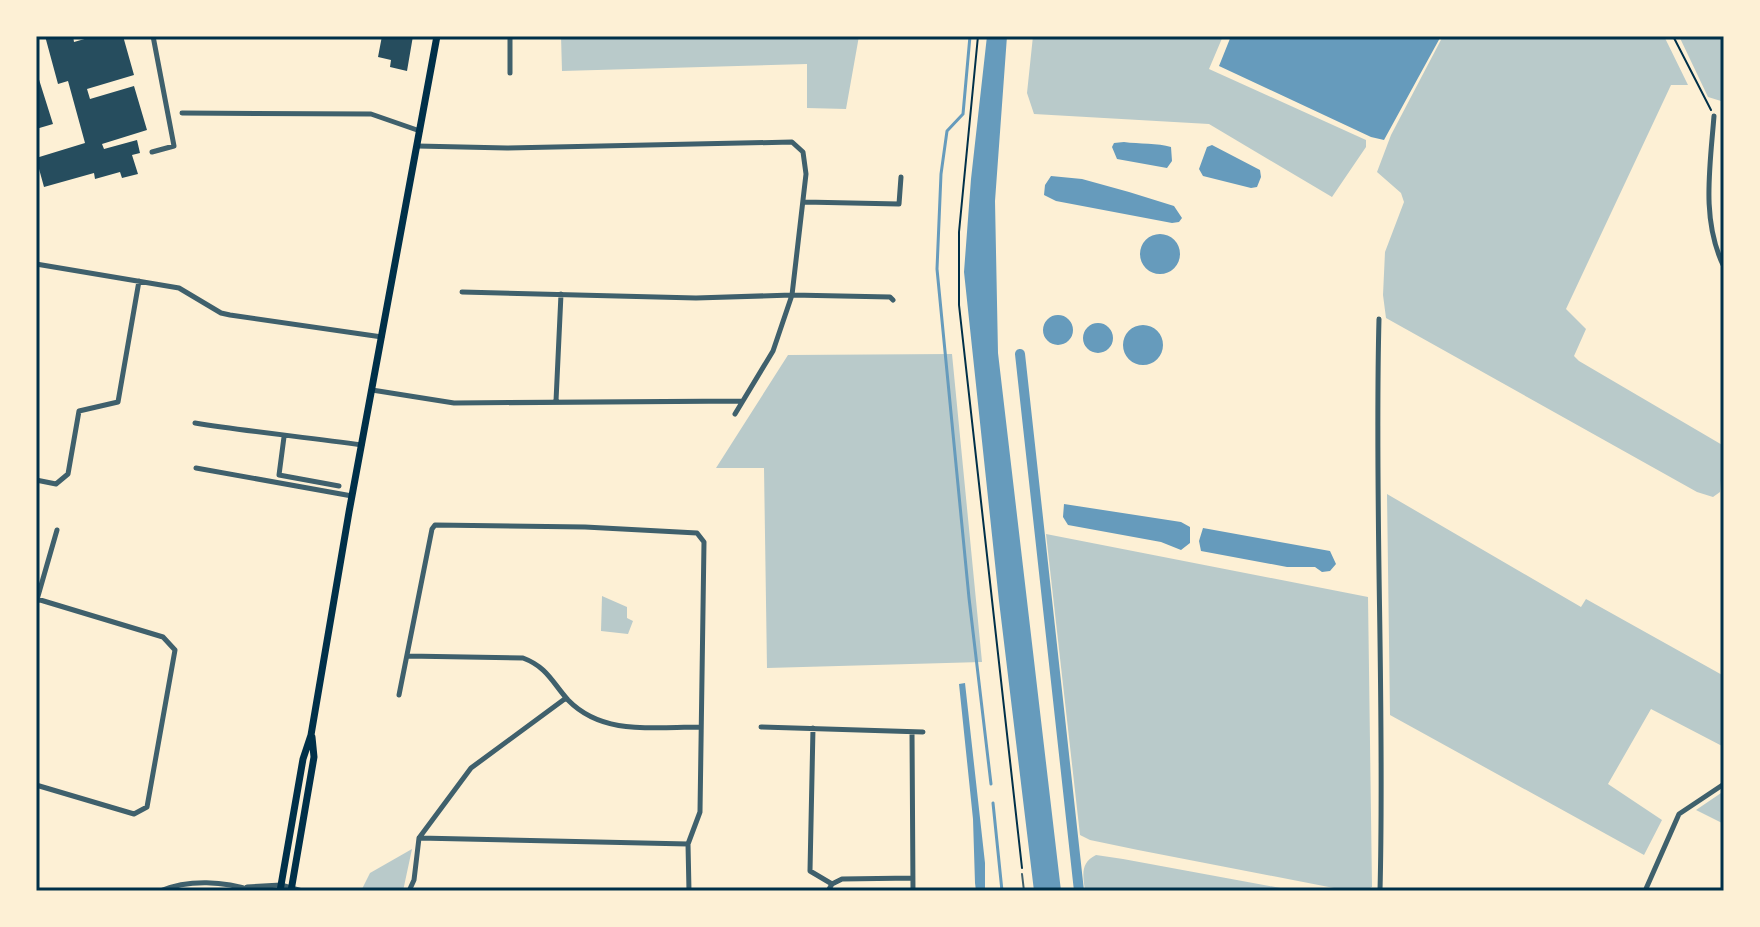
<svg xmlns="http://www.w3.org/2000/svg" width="1760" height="927" font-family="'PT Serif',serif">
<rect width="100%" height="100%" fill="#fdf0d5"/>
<path fill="#b9caca" d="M561,36H859L846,109L807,108V64L562,71Z
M1033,36H1223L1209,69L1366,140V147L1332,197L1209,124L1034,114L1027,93Z
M1443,36H1664L1688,85H1671L1566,309L1586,329L1574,356L1579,361L1724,446L1720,492L1713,497L1697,492L1386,318L1383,295L1385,252L1404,202L1401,193L1377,172L1391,135Z
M1679,36H1724V99L1721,101L1708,97Z
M952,354L982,662L767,668L764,468H716L788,355Z
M1387,494L1581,607L1586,599L1724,676V747L1651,709L1608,784L1662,820L1644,855L1390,715Z
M1046,534L1368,597L1372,887L1363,891L1339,889L1138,850L1090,840L1080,835Z
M602,596L627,607V618L633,621L628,634L601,631Z
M1724,791V824L1696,810Z
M412,849L403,891H361L370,873Z
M1096,855L1123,859L1297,891H1085C1083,875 1080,863 1096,855Z"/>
<path fill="#669bbc" d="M987,36H1007L995,201L998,353L1061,891H1034L999,601L964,272L971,179Z
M1231,36H1441L1384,140L1371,137L1219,66Z
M1124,142C1139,144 1158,143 1171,147L1172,161L1167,168L1117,159L1112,147L1114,143Z
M1212,145L1260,170L1261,177L1257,187L1251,188L1203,176L1199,169L1207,147Z
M1051,176L1082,179L1129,192L1174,206L1182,218L1179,222L1172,223L1056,201L1044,195L1045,185Z
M1140 254a20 20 0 1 1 40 0a20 20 0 1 1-40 0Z
M1043 330a15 15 0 1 1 30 0a15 15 0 1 1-30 0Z
M1083 338a15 15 0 1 1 30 0a15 15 0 1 1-30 0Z
M1123 345a20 20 0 1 1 40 0a20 20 0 1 1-40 0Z
M1064,504L1181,522L1190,527V543L1181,550L1161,542L1068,525L1063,517Z
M1203,528L1330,551L1336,564L1330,571L1322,572L1315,567H1287L1201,551L1199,541Z
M965,683L985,863V891H976L975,883L973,819L959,684Z"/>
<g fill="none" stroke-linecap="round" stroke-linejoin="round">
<path stroke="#669bbc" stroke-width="3" d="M970,36L963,114L947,131L941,174L937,269L969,598L991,784
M993,803L1002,891"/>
<path stroke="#669bbc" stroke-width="10" d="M1020,354L1079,891"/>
</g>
<path fill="#264d5e" d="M45,36H73L74,42L95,36H123L134,75L87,89L90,99L134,86L147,130L102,144L104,149L137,140L140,153L132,155L138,174L122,178L120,172L95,179L94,173L44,187L36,158L85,143L68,81L58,84Z
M382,36H413L407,71L390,67L391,60L378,57Z
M36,70L53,124L36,129Z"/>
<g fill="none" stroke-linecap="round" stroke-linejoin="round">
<path stroke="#003049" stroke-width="2" d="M978,36L959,232V305L1022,868
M1673,36L1711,110"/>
<path stroke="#3f606c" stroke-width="2" d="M1022,874L1024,891"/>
<path stroke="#3f606c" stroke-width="5" d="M510,36V73
M182,113L371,114L420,131
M1714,116C1710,168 1701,220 1724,267
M417,146L507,148L792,142L803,152L806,174L792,295L773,351L735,414
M152,152L174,146L153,36
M804,202L899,204L901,177
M36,264L179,288L221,313L230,315L382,337
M462,292L696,298L792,295L890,297L893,300
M1379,319C1374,510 1385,700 1380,891
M372,390L454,403L742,401
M556,401L561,294
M195,423C251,432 306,437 362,445
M284,437L279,475L339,486
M196,468L352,496
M36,480L56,484L68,474L79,411L118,402L139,281
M36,603L57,530
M407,656L523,658C547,667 552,682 568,700C603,736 654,727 700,727
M399,695L432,529L435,525L585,527L697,533L704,542L700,812L688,844L689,891
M761,727L923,732
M813,728L810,871L832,884
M912,732L913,891
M36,785L134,814L147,807L175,650L163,637L37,599
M419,838L688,844
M247,887L281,885L302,891
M160,891C189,879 224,881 254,891
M409,891L414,880L419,838L471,768L566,698
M828,891L832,884L842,879L913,878
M1645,891L1679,814L1724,784"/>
<path stroke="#003049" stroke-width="7" d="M280,891L303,759L311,735L349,512L437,36
M291,891L314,757L312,737"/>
</g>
<rect width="1760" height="927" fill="none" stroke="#fdf0d5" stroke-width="76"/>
<rect x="38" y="38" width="1684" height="851" fill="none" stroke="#003049" stroke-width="3"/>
</svg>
